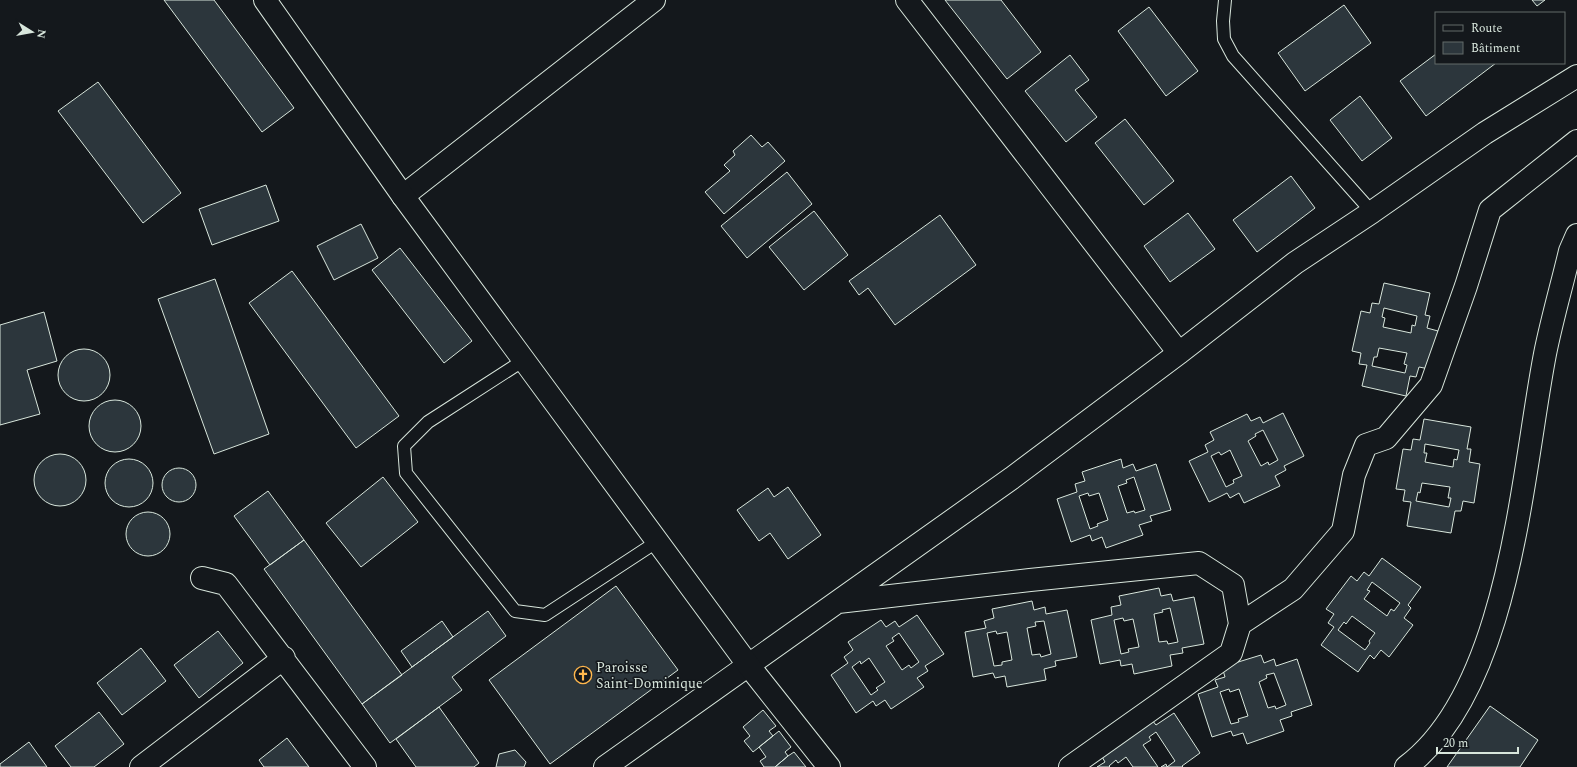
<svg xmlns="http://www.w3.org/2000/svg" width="1577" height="767" font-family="Spectral,serif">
<rect width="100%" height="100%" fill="#14181c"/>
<path fill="#2c363c" stroke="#d8e6dc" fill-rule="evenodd" d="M164,0H214L294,108L262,132Z
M945,0H1001L1041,52L1007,79Z
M1532,0H1545L1537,6Z
M1344,5L1371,43L1305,91L1278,53Z
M1149,7L1198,71L1166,96L1118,31Z
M1436,54V63H1496L1426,116L1400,81Z
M1070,55L1089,80L1075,90L1097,117L1066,142L1025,91Z
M98,82L181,193L143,223L58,111Z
M1360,96L1392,138L1362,161L1330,120Z
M1125,119L1174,181L1144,205L1095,143Z
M751,135L762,147L768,142L785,161L724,214L705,192L730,171L724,165L735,155L733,151Z
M787,172L812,204L747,258L721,226Z
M1291,176L1315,208L1257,252L1233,220Z
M266,185L279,221L212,245L199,209Z
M814,211L848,255L804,290L769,247Z
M1188,213L1215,249L1170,282L1144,246Z
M940,215L976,265L895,325L868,288L859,295L849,281Z
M361,224L378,258L334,280L317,246Z
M400,248L472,341L444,363L372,270Z
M292,271L399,416L356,448L249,303Z
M215,279L269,434L214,454L158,299Z
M1384,283L1430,293L1425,315L1430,316L1427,328L1438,331L1429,369L1419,367L1416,377L1410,376L1406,396L1362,386L1367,365L1359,364L1361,353L1352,351L1361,311L1370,313L1372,303L1379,304ZM1384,308L1417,316L1415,326L1412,325L1411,333L1383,327L1385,318L1382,317ZM1379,348L1407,353L1404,364L1407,365L1405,373L1372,366L1374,357H1377Z
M44,312L57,361L27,370L40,414L0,425V325Z
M58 375a26 26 0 1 1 52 0a26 26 0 1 1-52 0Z
M89 426a26 26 0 1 1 52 0a26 26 0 1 1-52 0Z
M1283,413L1304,456L1284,466L1286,470L1275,476L1280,486L1244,503L1239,493L1230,498L1227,493L1209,502L1189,461L1208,452L1205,445L1214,440L1210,432L1247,414L1251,421L1260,417L1263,423ZM1263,430L1278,460L1269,465L1268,462L1261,466L1248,441L1256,436L1255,434ZM1230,450L1242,476L1233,480L1234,483L1226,487L1211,456L1219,452L1221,455Z
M1424,419L1471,427L1467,449H1471L1469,462L1480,464L1474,503L1463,501L1461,511H1455L1451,533L1407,526L1411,502L1403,501L1405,490L1396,489L1403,449L1411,450L1413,439L1420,440ZM1425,444L1459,450L1457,460L1454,459L1453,467L1425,462L1427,453H1424ZM1422,483L1450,487L1448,498H1451L1449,507L1416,501L1418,492L1420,493Z
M34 480a26 26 0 1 1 52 0a26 26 0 1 1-52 0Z
M1121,459L1123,468L1133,464L1136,471L1156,464L1171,510L1150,516L1152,521L1139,525L1143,535L1106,548L1102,537L1092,541L1090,535L1071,542L1057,499L1077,492L1075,484L1085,481L1082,472ZM1134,477L1145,510L1135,513L1134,511L1127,513L1118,486L1127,483L1126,480ZM1088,493L1089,496L1099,493L1108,520L1097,524L1098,526L1090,529L1079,496Z
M105 483a24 24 0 1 1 48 0a24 24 0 1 1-48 0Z
M162 485a17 17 0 1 1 34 0a17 17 0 1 1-34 0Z
M383,477L418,522L361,567L326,523Z
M788,487L821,535L788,559L770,533L759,541L737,510L768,488L774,497Z
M268,491L304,540L270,565L234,516Z
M126 534a22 22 0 1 1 44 0a22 22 0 1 1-44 0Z
M304,540L402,675L362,704L264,569Z
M1382,558L1421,587L1408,605L1411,608L1404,618L1413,625L1389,657L1381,650L1374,659L1370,655L1358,672L1321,645L1334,627L1328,623L1334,614L1326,609L1351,576L1357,581L1364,572L1369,576ZM1372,582L1400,603L1394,611L1391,609L1387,616L1364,599L1370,591L1367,590ZM1352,616L1375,633L1369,641L1370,643L1365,650L1338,630L1344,622L1346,624Z
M616,586L678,670L550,764L489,680Z
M1159,588L1161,596L1171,594L1173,601L1194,597L1204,644L1182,648L1183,653L1170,655L1172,666L1134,674L1132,664L1121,666L1120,660L1100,664L1091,620L1112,615L1111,607L1121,605L1119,596ZM1170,608L1178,642L1168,644L1167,641L1159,642L1154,614L1163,612L1162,610ZM1123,618L1124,621L1133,619L1139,647L1128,649L1129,652L1121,654L1114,620Z
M1032,601L1034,610L1045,607L1046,614L1067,610L1077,657L1055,661L1056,666L1044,669L1046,680L1007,687L1005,676L995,678L993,673L973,677L965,632L986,628L984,621L994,618L992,609ZM1044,621L1051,654L1041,657L1040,654L1032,655L1027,628L1036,626L1035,622ZM996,631L997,634L1007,632L1012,660L1002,662V665L994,666L987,633Z
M488,611L506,636L452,677L462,690L390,743L362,704Z
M917,615L944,654L925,666L928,671L917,678L924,687L891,709L885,700L876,706L873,701L856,713L831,675L848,663L844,657L853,650L848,642L881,620L886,627L895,621L899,627ZM899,633L919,662L911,668L909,665L902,670L886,646L894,641L892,638ZM869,658L885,682L876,688L878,690L871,695L852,667L860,661L861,664Z
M442,621L453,637L412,667L401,651Z
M218,631L243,663L199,698L174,665Z
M141,648L166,681L122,715L97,683Z
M1261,655L1264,663L1274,659L1276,666L1297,659L1312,705L1291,712L1292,716L1280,720L1284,731L1247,744L1243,733L1233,736L1231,731L1212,737L1198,694L1218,687L1215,680L1225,677L1222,667ZM1274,673L1286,705L1276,709L1275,706L1268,708L1259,682L1267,678L1266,675ZM1229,689L1230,692L1239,689L1248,716L1238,719L1239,722L1231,724L1220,692Z
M1490,706L1538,740L1520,767H1447Z
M439,707L479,763L474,767H416L396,739Z
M763,710L776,726L769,731L773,736L753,752L744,741L750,736L743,727Z
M99,712L124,744L94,767H71L55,746Z
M1174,713L1200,753L1182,766L1183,767H1161L1166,764L1167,767L1175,761L1156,732L1149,737L1151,740L1143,745L1158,767H1133L1126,757L1118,763L1116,760L1109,766L1110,767H1097L1105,762L1101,755L1152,720L1156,725Z
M779,731L791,747L785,752L788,756L775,767H764L760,761L766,757L759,747Z
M287,738L309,767H264L259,760Z
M29,742L47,767H0V764Z
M515,750L526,762L524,767H496L499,754Z
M794,752L806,767H775L788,756Z"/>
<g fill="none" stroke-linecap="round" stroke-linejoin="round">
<defs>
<path id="lane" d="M1225,0L1223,21L1224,39L1233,56L1372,212
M524,360L428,422L404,446L406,473L515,611L545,615L658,541"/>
<path id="street" d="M907,0L1179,353
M403,196L654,0
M202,578L226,584L365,767
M838,602L1030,580L1199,563L1233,585L1240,624L1231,653L1070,767
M1240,624L1293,589L1343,531L1354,475L1366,445L1386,438L1431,385L1466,286L1490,210L1577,141
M141,767L284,658
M605,767L1012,478L1179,353L1295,263L1372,212L1485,133L1577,76
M1406,767C1510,690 1522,473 1545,354C1552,319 1562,285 1570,251L1577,235"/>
<path id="secondary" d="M265,0L403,196L749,666L829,767"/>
</defs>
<use href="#lane" stroke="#d8e6dc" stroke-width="14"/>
<use href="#street" stroke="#d8e6dc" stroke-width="24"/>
<use href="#secondary" stroke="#d8e6dc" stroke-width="24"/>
<use href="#lane" stroke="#14181c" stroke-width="12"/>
<use href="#street" stroke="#14181c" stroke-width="22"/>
<use href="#secondary" stroke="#14181c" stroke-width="22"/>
</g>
<defs>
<symbol id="church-ring" viewBox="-11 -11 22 22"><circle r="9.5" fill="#14181c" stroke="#ffb74d" stroke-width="1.5"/><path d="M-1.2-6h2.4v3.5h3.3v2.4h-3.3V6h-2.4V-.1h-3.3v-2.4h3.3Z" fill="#ffb74d"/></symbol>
</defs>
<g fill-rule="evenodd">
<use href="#church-ring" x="573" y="665" width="20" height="20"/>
</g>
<g text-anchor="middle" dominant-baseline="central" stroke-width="3" stroke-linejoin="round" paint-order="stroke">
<g font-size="14" fill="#d8e6dc" stroke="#14181c" text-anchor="start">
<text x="596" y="667">Paroisse<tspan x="596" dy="16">Saint-Dominique</tspan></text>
</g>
</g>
<rect x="1435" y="12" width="130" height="52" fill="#14181c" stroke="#626a69"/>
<rect x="1443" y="25" width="20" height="6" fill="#14181c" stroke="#626a69"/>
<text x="1471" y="32" font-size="12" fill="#d8e6dc">Route</text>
<rect x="1443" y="42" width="20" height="12" fill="#2c363c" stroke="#626a69"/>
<text x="1471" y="52" font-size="12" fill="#d8e6dc">Bâtiment</text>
<g transform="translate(32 32) rotate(101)" stroke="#14181c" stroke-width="3" paint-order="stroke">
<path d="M0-3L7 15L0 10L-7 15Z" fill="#d8e6dc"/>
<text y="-6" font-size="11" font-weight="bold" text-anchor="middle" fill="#d8e6dc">N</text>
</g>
<path d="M1437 747v6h81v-6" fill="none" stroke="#d8e6dc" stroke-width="2"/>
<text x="1443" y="747" font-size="12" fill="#d8e6dc" stroke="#14181c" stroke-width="3" paint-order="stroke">20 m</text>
</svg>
